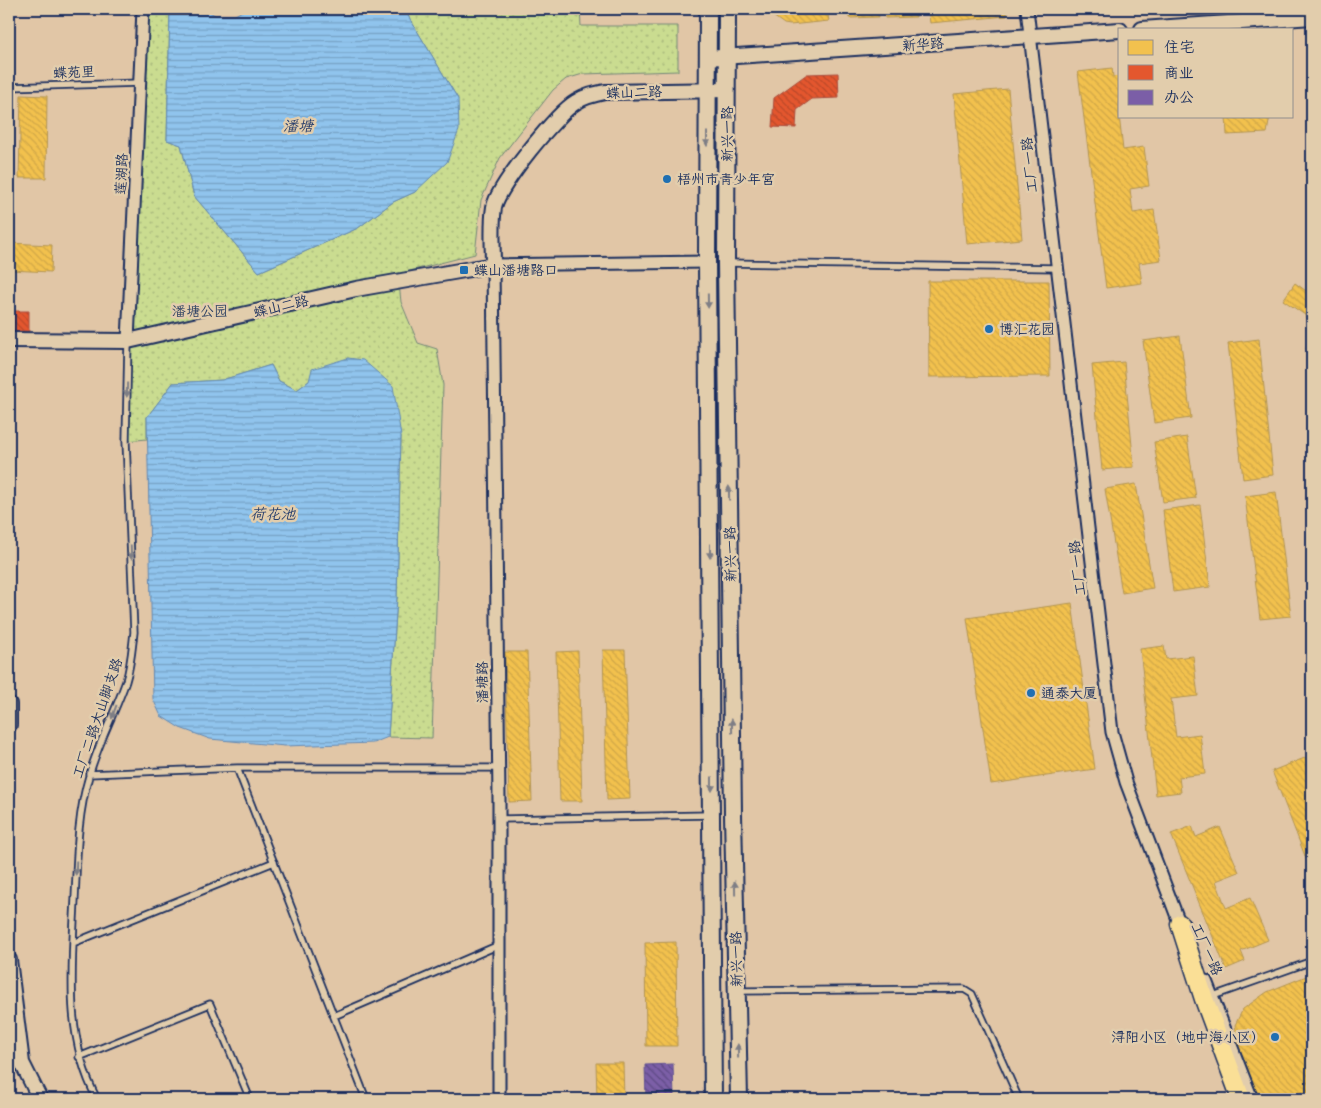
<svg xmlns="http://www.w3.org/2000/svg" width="1321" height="1108" font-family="'Shantell Sans','LXGW WenKai TC',sans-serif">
<defs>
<pattern id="green-dots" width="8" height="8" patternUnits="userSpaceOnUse" patternTransform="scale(1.25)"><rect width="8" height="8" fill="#cadc90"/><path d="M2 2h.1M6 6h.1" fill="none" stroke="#adbd7f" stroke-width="1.8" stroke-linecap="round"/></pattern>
<pattern id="water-rules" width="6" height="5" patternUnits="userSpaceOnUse" patternTransform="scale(1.25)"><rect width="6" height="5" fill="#90c4ed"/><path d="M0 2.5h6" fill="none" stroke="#75a0c3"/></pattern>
<pattern id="homes-back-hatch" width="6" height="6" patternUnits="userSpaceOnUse" patternTransform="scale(1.25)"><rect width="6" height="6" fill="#f2c14e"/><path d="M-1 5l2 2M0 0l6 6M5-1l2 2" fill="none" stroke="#cfa646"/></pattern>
<pattern id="shops-back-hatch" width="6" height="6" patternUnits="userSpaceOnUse" patternTransform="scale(1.25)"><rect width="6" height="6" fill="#e4572e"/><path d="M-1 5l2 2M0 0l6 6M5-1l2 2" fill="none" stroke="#b8482a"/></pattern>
<pattern id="offices-back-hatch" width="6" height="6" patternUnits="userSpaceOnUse" patternTransform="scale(1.25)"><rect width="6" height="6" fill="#7b5ea7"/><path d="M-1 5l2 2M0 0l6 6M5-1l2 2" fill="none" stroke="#5e4a84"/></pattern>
</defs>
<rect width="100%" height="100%" fill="#e1c6a6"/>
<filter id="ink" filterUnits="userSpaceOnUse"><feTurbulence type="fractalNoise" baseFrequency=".02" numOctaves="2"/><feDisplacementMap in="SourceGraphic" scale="10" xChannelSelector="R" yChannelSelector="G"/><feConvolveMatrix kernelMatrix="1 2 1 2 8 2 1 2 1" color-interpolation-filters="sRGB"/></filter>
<g filter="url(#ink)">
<path fill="url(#green-dots)" stroke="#728677" d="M143,9H170L167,140L181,145L194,196L259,272L358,228L393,202L415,192L458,99L404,9H580L581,26H678V71L583,74L566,79L553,90L500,158L481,200L475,254L398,274L401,302L418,343L437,349L443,385L432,738L388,737L397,597L401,436L309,381L297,390L279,381L271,365L222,380L173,383L147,417V439L126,441Z"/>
<path fill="url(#water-rules)" stroke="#6188b4" d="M170,9H204L215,15H235L246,9H404L458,99L459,130L447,162L415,192L393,202L358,228L259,272L194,196L181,145L167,140Z
M348,358L363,360L393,386L401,436L397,597L388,737L373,743L285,746L210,739L180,728L161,716L153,699L147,417L173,383L222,380L271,365L279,381L297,390L309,381L312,369Z"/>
<path fill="url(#homes-back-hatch)" stroke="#b29553" d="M770,9H827L829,21L790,25L784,24L773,16Z
M848,9H878L879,17L849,18Z
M885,9H916V17L885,18Z
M928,9H1007V16L930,23Z
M1112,68L1113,77L1120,76L1119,115L1123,150L1144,147L1149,186L1130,189L1133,213L1154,210L1161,260L1139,263L1142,283L1106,288L1078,72Z
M1008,89L1022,239L967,244L954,94Z
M21,95L47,96L46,178H19Z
M1226,116H1270L1267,133L1227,135Z
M9,243L52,245L51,272L9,270Z
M928,281H1049L1050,376L929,377Z
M1295,283L1312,295V353L1306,349L1310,328L1305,315L1283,300Z
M1180,336L1191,418L1154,423L1143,341Z
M1259,339L1273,475L1243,479L1228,343Z
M1124,362L1134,467L1102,470L1092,365Z
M1187,437L1196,498L1163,502L1154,442Z
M1136,484L1153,588L1122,593L1105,489Z
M1276,492L1291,616L1260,619L1245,496Z
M1200,505L1210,587L1173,592L1163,510Z
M1072,603L1095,769L991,784L967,618Z
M1164,646L1166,659L1193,656L1198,696L1171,699L1176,737L1200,734L1205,774L1179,777L1181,792L1156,795L1140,649Z
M603,650H625L630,799L607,800Z
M578,651L582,801H560L556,652Z
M505,652H527L532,801L509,802Z
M1307,757L1312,770V874L1272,771Z
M1192,826L1196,837L1220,827L1239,872L1216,881L1226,908L1250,898L1268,940L1241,951L1245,961L1226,969L1171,834Z
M676,942L677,1046H646L645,943Z
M1312,975V1099H1258L1239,1048L1235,1025L1243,1009L1267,992L1304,977Z
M596,1063H623L624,1099H597Z"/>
<path fill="url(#shops-back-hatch)" stroke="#a84b3c" d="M586,9H677V12L586,11Z
M838,73L839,98L812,99L797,110L796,128L772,127L774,98L807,74Z
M9,311H29V331H9Z"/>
<path fill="url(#offices-back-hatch)" stroke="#5e5091" d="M673,1064L674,1099H646L645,1065Z"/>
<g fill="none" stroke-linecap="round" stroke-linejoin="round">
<defs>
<path id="service" d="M9,87L140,83
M729,263L1056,268
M237,768L366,1099
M89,774L237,768H498
M499,819L710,815
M73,943L274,862
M739,991L964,989L972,994L1019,1099
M1213,996L1312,961
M334,1016L499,945
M79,1057L210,1004L250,1099
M97,1099C64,1037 72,968 75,899C77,858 77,816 89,776C98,743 115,713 126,681C131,665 132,649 134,632L126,441L128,341"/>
<path id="minor" d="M1027,9L1112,732L1126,782L1182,930
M128,341L143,9
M1206,981L1252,1099
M499,1099V800L493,265L707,262"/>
<path id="tertiary" d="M1142,29L1312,17
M707,58L1120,30
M9,340L128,341L356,289L493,265C493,246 491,225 494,207C498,186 557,113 576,102C585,96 595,94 605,92L727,90
M9,704V725
M9,960L22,1063L40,1099"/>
<path id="secondary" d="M708,9L707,262L713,1099
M727,9L726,263L733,814L739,1099"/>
<path id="primary" d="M1311,9L1312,11
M1180,924L1204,999L1241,1099"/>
</defs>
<use href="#service" stroke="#1b2f5e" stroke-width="9"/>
<use href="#minor" stroke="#1b2f5e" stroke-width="15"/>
<use href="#tertiary" stroke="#1b2f5e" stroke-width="18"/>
<use href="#secondary" stroke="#1b2f5e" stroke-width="20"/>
<use href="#primary" stroke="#1b2f5e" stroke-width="21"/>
<use href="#service" stroke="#e2cdac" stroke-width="5.5"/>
<use href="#minor" stroke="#e2cdac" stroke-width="11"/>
<use href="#tertiary" stroke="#e2cdac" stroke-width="14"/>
<use href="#secondary" stroke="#e2cdac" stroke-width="16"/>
<use href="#primary" stroke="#fadf96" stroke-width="18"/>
</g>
<defs><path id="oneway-solid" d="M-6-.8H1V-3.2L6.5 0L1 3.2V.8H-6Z" transform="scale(1.25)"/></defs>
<g fill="#7e7e85">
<use href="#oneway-solid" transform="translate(707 139) rotate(90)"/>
<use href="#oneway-solid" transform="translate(708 301) rotate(89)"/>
<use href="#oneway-solid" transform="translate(127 390) rotate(91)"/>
<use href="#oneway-solid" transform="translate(729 493) rotate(-91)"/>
<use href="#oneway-solid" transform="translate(710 551) rotate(90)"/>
<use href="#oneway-solid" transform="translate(131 552) rotate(88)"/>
<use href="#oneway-solid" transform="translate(114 712) rotate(110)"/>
<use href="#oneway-solid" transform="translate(732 726) rotate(-91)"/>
<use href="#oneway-solid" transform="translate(712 784) rotate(90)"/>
<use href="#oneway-solid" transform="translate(76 868) rotate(92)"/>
<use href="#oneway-solid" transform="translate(735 888) rotate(-91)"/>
<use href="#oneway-solid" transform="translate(738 1051) rotate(-91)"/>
</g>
</g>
<g fill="#1f6fb2" stroke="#e2cdac" stroke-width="2">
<circle cx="667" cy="179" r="5"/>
<rect x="459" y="265" width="10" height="10" rx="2.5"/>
<circle cx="989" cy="329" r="5"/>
<circle cx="1031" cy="693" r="5"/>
<circle cx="1275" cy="1037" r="5"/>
</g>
<g text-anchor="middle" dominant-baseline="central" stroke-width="5" stroke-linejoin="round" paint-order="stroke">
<g font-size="14" fill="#1b2f5e" stroke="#e2cdac">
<text transform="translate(923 44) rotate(-4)">新华路</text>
<text transform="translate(74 72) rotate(-2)">蝶苑里</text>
<text transform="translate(634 92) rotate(-2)">蝶山二路</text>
<text transform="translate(727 134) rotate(-90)">新兴一路</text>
<text transform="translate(1029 165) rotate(-96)">工厂一路</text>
<text transform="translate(121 174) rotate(-87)">莲湖路</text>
<text transform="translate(281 306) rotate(-13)">蝶山二路</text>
<text transform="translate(730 554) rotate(-91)">新兴一路</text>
<text transform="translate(1077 568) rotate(-97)">工厂一路</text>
<text transform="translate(482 682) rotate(-91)">潘塘路</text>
<text transform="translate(97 718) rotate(-71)">工厂二路大山脚支路</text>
<text transform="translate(1207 949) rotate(66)">工厂一路</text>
<text transform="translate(736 959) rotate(-91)">新兴一路</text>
</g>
<g font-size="14" fill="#1b2f5e" stroke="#e2cdac" text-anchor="start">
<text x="677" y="179">梧州市青少年宫</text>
<text x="474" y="270">蝶山潘塘路口</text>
<text x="999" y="329">博汇花园</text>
<text x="1041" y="693">通泰大厦</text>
<text x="1265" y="1037" text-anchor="end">浔阳小区（地中海小区）</text>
</g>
<g font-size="14" fill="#2c4063" stroke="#e2cdac">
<text x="200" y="311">潘塘公园</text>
</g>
<g font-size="15" font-style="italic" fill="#273e6c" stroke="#e2cdac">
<text x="298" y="126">潘塘</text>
<text x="273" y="514">荷花池</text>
</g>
</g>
<rect width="1321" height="1108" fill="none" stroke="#e2cdac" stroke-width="30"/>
<rect x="15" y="15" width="1291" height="1078" fill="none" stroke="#1b2f5e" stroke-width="2" filter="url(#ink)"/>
<rect x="1118" y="28" width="175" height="90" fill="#e2cdac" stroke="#928e8d"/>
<rect x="1128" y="40" width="25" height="15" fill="#f2c14e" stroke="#928e8d"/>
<text x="1164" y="52" font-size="15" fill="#1b2f5e">住宅</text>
<rect x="1128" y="65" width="25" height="15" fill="#e4572e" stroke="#928e8d"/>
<text x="1164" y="78" font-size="15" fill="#1b2f5e">商业</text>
<rect x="1128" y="90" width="25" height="15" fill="#7b5ea7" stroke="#928e8d"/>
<text x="1164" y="102" font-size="15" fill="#1b2f5e">办公</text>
</svg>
